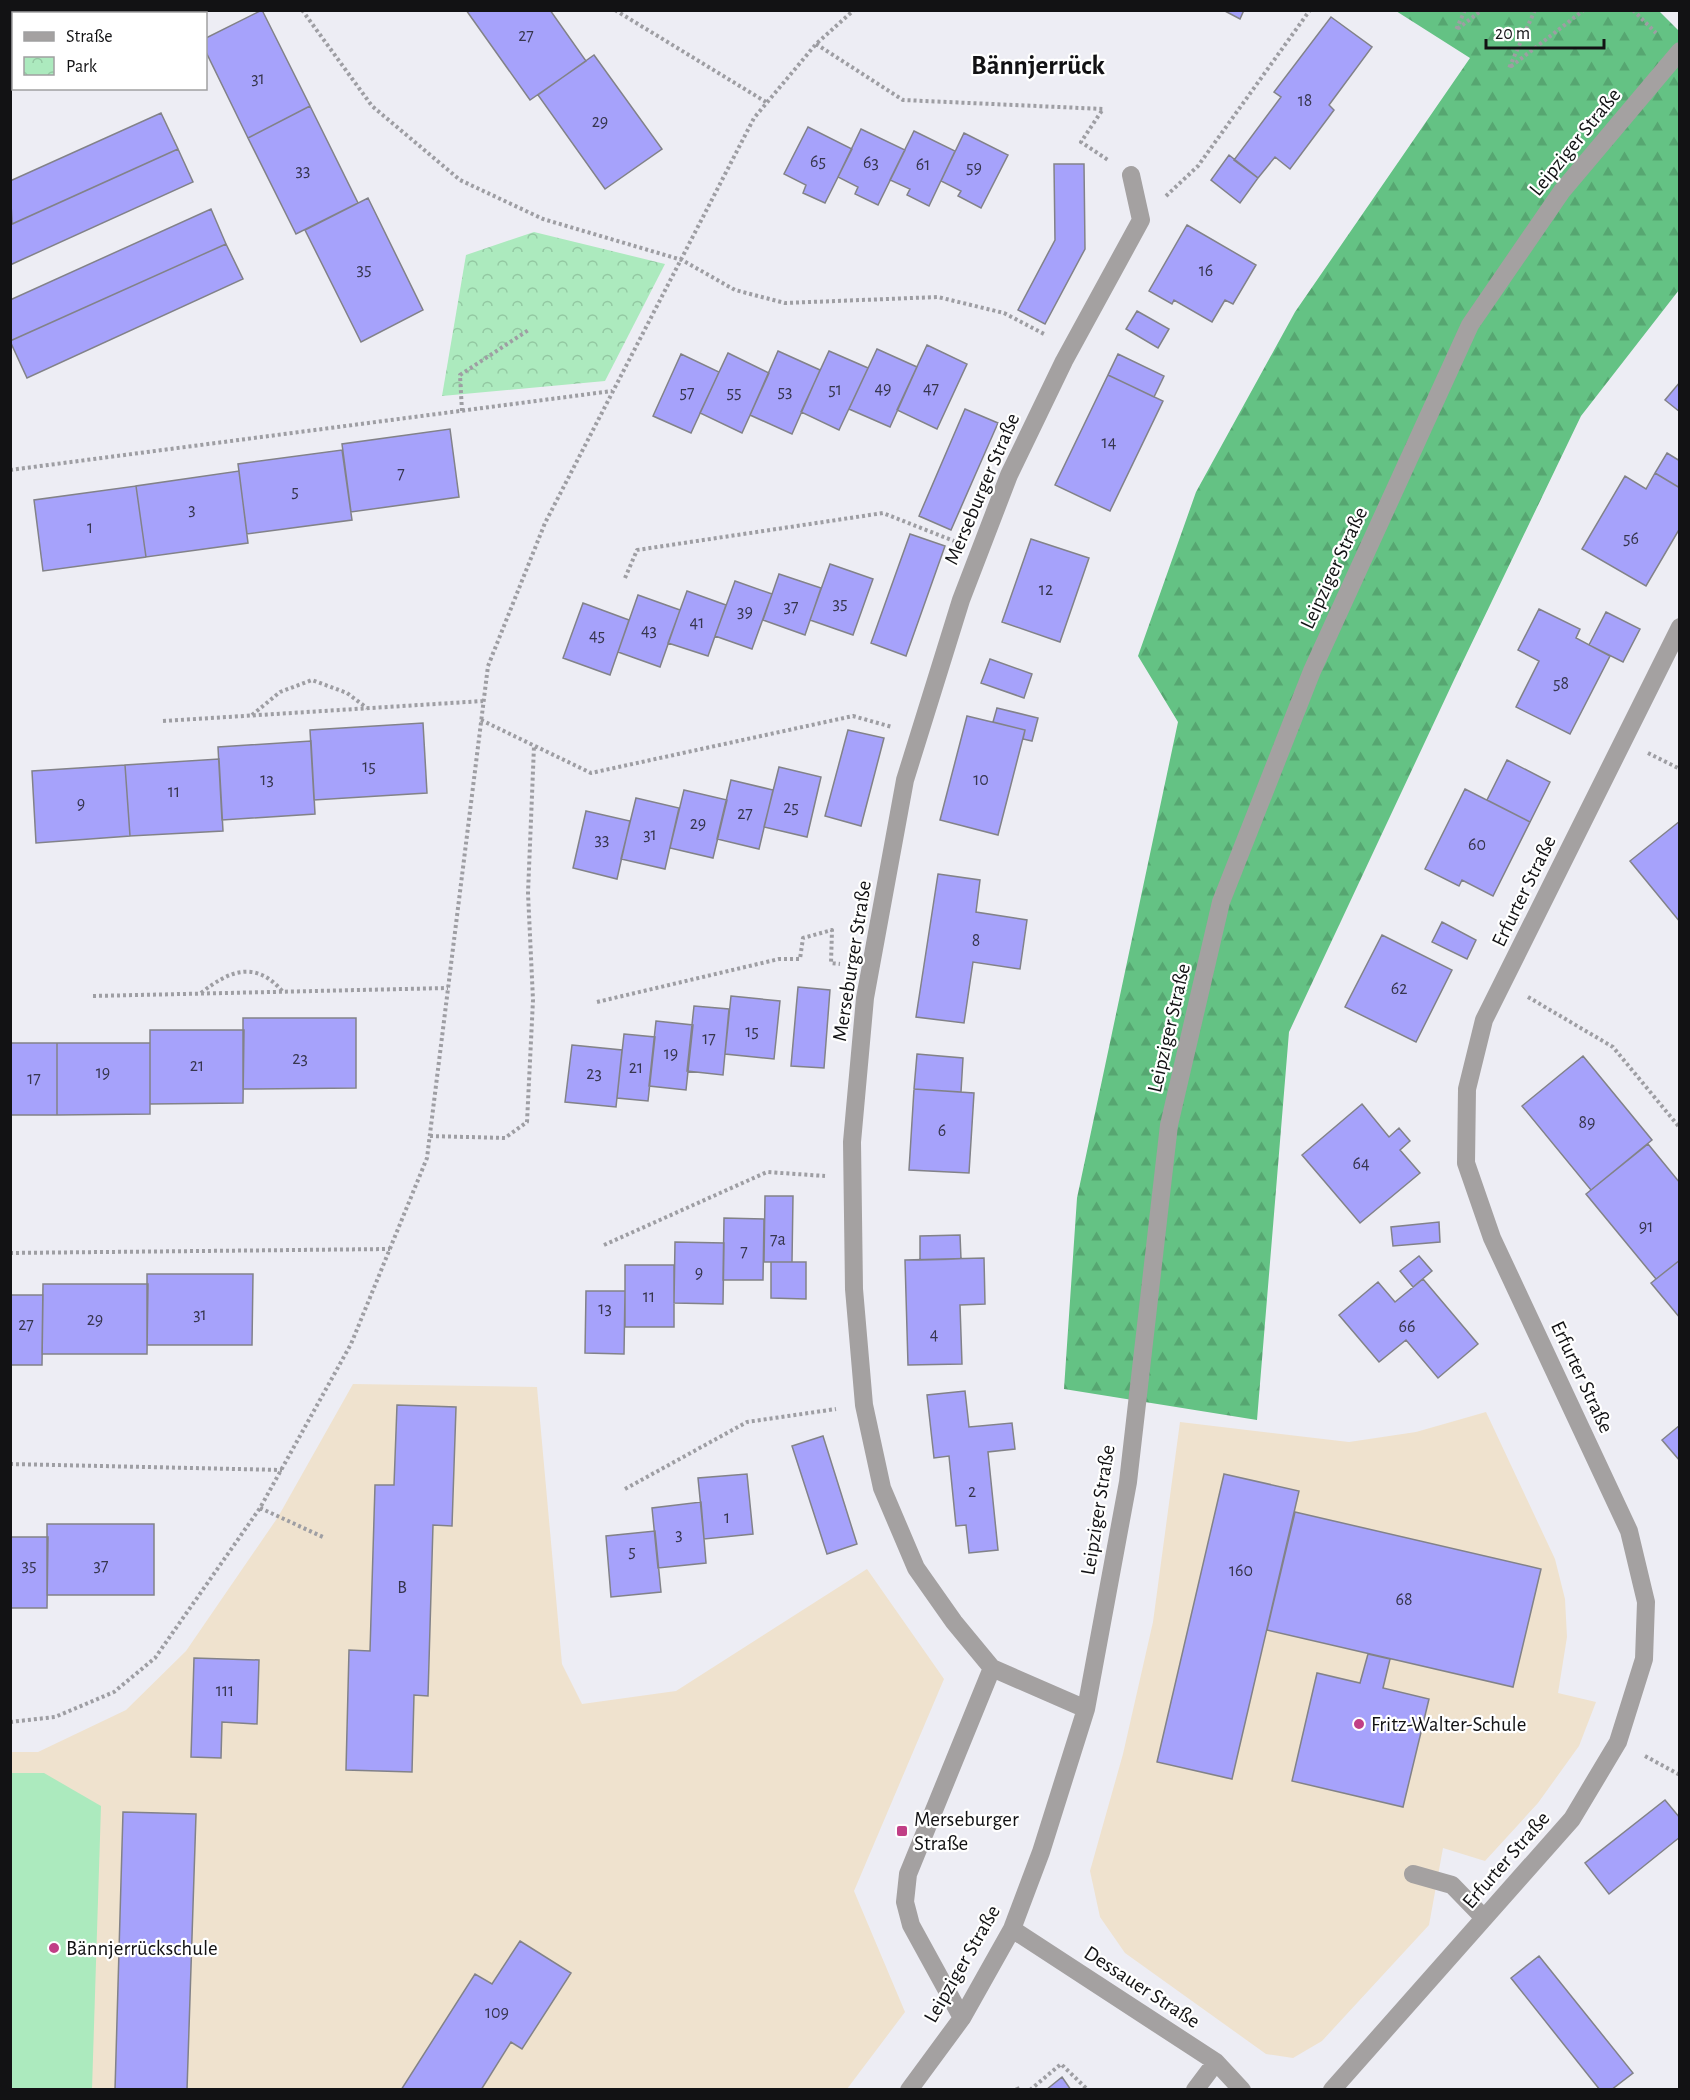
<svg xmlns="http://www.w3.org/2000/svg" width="1690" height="2100" font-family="'Alegreya Sans',sans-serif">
<defs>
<pattern id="forest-firs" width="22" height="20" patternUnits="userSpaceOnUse" patternTransform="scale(1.5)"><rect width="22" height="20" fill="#64c284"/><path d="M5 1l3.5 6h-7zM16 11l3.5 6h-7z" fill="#56a671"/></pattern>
<pattern id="park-crowns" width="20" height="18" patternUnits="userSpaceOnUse" patternTransform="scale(1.5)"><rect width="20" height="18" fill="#aceabe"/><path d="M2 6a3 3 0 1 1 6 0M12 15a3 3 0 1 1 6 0" fill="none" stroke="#93c8a2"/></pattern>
</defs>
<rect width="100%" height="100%" fill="#ededf4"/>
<path fill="#efe2ce" d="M353,1384L537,1387L562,1664L582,1704L676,1691L867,1569L944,1679L854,1891L905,2012L847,2089H11L10,1752H38L126,1710L186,1651L278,1517Z
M1486,1412L1555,1559L1565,1599L1567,1637L1558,1693L1596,1702L1579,1746L1538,1803L1485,1861L1443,1848L1429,1925L1322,2041L1293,2058L1266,2054L1125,1953L1100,1917L1090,1871L1123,1754L1153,1622L1180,1422L1349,1442L1416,1432Z"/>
<path fill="#aceabe" d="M11,1773H44L101,1806L92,2089H11Z"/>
<path fill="url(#forest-firs)" d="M1396,11H1659L1679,31V290L1581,416L1454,680L1289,1032L1257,1420L1064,1389L1077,1198L1178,722L1138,656L1196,492L1295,312L1470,58Z"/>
<path fill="url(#park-crowns)" d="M534,232L665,264L605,381L442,396L466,255Z"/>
<path fill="#a6a2fb" stroke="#828288" stroke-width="1.5" d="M262,10L310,106L248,138L206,52V38Z
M466,10H550L586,61L530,100Z
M1223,10H1244L1240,19Z
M1331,17L1372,47L1329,105L1334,110L1290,169L1275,157L1258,178L1234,160L1281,97L1274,92Z
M594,55L662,149L605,189L538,95Z
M310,106L358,203L296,234L248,138Z
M161,113L178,149L12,224L10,181Z
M808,127L852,149L825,203L803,193L806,185L784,174Z
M861,129L905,150L878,205L855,194L858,187L838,177Z
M914,131L955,151L929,206L907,195L910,189L890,180Z
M964,133L1008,155L981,208L958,196L961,191L941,181Z
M178,149L193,182L10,265V225Z
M1229,155L1258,178L1240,203L1211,180Z
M1054,164H1084L1085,249L1045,324L1018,310L1055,240Z
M368,198L423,310L361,342L305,230Z
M211,209L226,244L10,341V300Z
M1187,225L1256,265L1233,304L1225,300L1212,322L1174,300L1172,304L1149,291Z
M226,244L243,279L27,378L10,341Z
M1137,311L1169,329L1158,348L1126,329Z
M927,345L967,364L937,429L897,410Z
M877,349L917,367L890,427L849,409Z
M778,351L820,370L792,434L750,415Z
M829,351L868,368L839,430L801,412Z
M728,353L769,373L742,433L700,413Z
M681,354L719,372L691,433L653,416Z
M1118,354L1164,376L1154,397L1108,375Z
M1108,375L1163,401L1110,511L1055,485Z
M1680,382V412L1665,400Z
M965,409L998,423L951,530L919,516Z
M450,429L459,497L351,512L342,444Z
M342,450L352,520L247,534L238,464Z
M1667,453L1680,461V488L1655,473Z
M239,471L248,543L146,557L136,486Z
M1655,473L1680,488V528L1646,586L1582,549L1625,476L1646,489Z
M136,486L146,557L43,571L34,500Z
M910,534L945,546L906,656L871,643Z
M1031,539L1089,558L1060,642L1002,622Z
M830,564L873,579L853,635L810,620Z
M779,574L821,588L805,635L763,620Z
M735,581L772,594L752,649L715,636Z
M687,591L726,605L708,656L668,643Z
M638,595L680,610L660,667L618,652Z
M583,603L629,620L610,675L563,658Z
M1539,609L1580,629L1576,638L1610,656L1570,734L1516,707L1539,661L1518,650Z
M1606,612L1640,629L1623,662L1589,645Z
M990,659L1032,674L1024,698L981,683Z
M997,708L1038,718L1032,741L1023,739L1025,730L993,722Z
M967,716L1025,730L998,835L940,820Z
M423,723L427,793L314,800L310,730Z
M848,730L884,738L861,826L825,816Z
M311,741L315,814L222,820L218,747Z
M219,759L223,831L130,836L125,765Z
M1507,760L1550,782L1530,822L1487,800Z
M125,765L130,836L36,843L32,771Z
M779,767L821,777L807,837L764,827Z
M731,780L773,790L759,849L717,839Z
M1465,789L1530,822L1493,896L1462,880L1459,886L1425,869Z
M684,790L727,800L713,858L670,848Z
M636,798L679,808L665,869L621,859Z
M586,811L630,821L617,879L573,868Z
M1680,821V922L1630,861Z
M938,874L980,880L976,912L1027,920L1020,969L973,962L964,1023L916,1017Z
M1442,922L1476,940L1467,959L1432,942Z
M1382,935L1452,970L1416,1042L1345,1007Z
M798,987L830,990L824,1068L791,1066Z
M731,996L780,1001L774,1059L725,1054Z
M694,1006L729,1009L723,1075L687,1071Z
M243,1018H356V1088L243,1089Z
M656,1021L693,1025L686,1090L649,1086Z
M150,1030H244L243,1103L150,1104Z
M624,1034L655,1037L648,1101L617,1098Z
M10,1043H57V1115H10Z
M57,1043H150V1114L57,1115Z
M572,1045L622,1050L616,1107L565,1102Z
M917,1054L963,1058L961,1092L914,1089Z
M1583,1056L1652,1140L1591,1190L1522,1106Z
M914,1089L974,1093L969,1173L909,1170Z
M1362,1104L1389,1137L1399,1128L1410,1141L1400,1150L1420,1173L1360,1223L1302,1155Z
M1648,1144L1680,1183V1260L1656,1279L1586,1194Z
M765,1196H793L792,1262H764Z
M724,1218L764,1219L763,1280H723Z
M1439,1222L1440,1242L1393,1246L1391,1227Z
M960,1235L961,1259L920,1260V1236Z
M675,1242L724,1243L723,1304L674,1303Z
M1419,1256L1432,1271L1413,1287L1400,1271Z
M984,1258L985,1304L960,1305L962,1364L908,1365L905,1260Z
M1680,1260V1318L1651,1283Z
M771,1262H806V1299L771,1298Z
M625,1265H674V1327H625Z
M147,1274H253L252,1345H147Z
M1423,1279L1478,1344L1438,1378L1406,1340L1379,1362L1339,1315L1378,1282L1395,1302Z
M43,1284H148L147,1354H42Z
M586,1291H625L624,1354L585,1353Z
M10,1295H43L42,1365H10Z
M965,1391L969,1427L1012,1423L1015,1449L988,1452L998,1550L969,1553L966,1525L956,1526L949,1456L934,1458L927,1395Z
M397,1405L456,1407L452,1526L433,1525L428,1696L414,1695L412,1772L346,1770L349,1650L370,1651L375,1485H394Z
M1680,1425V1461L1662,1440Z
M823,1436L857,1544L827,1554L792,1446Z
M747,1474L753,1534L704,1539L698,1478Z
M1224,1474L1299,1491L1232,1779L1157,1762Z
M701,1502L706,1563L658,1568L652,1508Z
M1295,1512L1541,1569L1513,1687L1267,1630Z
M47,1524H154V1595H47Z
M655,1531L661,1592L611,1597L606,1536Z
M10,1537H48L47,1608H10Z
M1368,1654L1390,1659L1383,1688L1429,1699L1403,1807L1292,1781L1317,1673L1360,1683Z
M194,1658L259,1660L257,1724L222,1722L221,1758L191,1757Z
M1665,1800L1680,1818V1837L1609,1894L1585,1863Z
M123,1812L196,1814L187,2090H115Z
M520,1941L571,1973L522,2049L511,2042L481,2090H401L475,1974L492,1984Z
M1539,1956L1633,2073L1611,2090H1600L1511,1978Z
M1062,2077L1071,2090H1046Z"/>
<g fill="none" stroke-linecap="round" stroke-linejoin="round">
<path stroke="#9e9ea3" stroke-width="4" stroke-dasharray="3 3" stroke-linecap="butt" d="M302,10L372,106L460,180L543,219L682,260L735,290L785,303L938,297L1004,313L1046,335
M615,10L766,102
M1465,10L1456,30L1482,10
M1535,10L1509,68L1584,10
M1633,10L1656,33
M816,44L903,100L1103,109L1081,142L1108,160
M1166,196L1198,166L1310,10
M462,411L460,375L530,329
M10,470L612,391
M625,578L637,550L883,513L954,541
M252,715L280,692L312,680L347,693L367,708
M481,720L591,773L853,716L892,727
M163,721L483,701
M1648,753L1680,769
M201,993C230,970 256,960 283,992
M93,996L448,988
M1528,997L1613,1047L1680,1128
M597,1002L779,959H800L803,938L832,930L831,963L840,964
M430,1136L505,1138L527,1122L533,1000L528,893L534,746
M604,1245L767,1172L825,1176
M10,1253L390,1249
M10,1464L282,1470
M625,1489L747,1422L836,1409
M260,1508L323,1537
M10,1722L55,1717L114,1692L155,1658L260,1508L351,1344L427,1158L488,666L545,523L754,118L816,44L854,10
M1645,1756L1680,1775
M1017,2087L1018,2090
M1030,2090L1061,2064L1088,2090"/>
<path stroke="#a4a1a1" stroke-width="18" d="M65,14L71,10
M10,38L14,37
M1086,1709L992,1668L954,1622L916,1568L882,1488L864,1405L854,1289L852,1142L865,998L905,780L961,600L1009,475L1064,361L1141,220L1131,175
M1413,1874L1452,1885L1484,1918
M1012,1929L1216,2062L1242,2090
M962,2018L911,1925L905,1902L908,1874L992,1668
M909,2090L962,2018L1012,1929L1041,1852L1086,1709L1128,1482L1169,1125L1221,902L1312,671L1470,325L1562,191L1680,51
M1195,2090L1216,2062
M1332,2090L1572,1819L1618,1742L1644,1659L1646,1602L1629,1531L1492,1238L1466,1163L1467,1089L1484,1020L1680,627"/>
</g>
<g fill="#c13f86" stroke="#fff" stroke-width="2">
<circle cx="1359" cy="1724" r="6"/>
<rect x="896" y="1825" width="12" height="12" rx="3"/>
<circle cx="54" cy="1948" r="6"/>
</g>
<g text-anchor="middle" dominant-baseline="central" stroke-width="4.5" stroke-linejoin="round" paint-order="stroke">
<g font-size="18" fill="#37364e">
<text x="526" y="36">27</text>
<text x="258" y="79">31</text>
<text x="1305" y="101">18</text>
<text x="600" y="122">29</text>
<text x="818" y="162">65</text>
<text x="871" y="163">63</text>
<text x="923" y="165">61</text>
<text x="974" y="168">59</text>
<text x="303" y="171">33</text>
<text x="364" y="270">35</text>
<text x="1206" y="271">16</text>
<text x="883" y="389">49</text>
<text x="931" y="389">47</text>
<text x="835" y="390">51</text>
<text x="785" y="392">53</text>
<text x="687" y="393">57</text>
<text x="734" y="393">55</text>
<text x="1109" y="443">14</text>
<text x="401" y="474">7</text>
<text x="295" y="492">5</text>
<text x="192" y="510">3</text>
<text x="90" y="528">1</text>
<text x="1631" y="539">56</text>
<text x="1046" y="590">12</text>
<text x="840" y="604">35</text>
<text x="791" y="607">37</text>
<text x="745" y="612">39</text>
<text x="697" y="623">41</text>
<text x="649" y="631">43</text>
<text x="597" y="636">45</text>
<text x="1561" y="684">58</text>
<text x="369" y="767">15</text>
<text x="267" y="780">13</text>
<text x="981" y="780">10</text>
<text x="174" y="792">11</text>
<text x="81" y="804">9</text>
<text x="791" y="808">25</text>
<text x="745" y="814">27</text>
<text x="698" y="824">29</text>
<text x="650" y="835">31</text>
<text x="602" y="840">33</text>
<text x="1477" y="845">60</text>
<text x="976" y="941">8</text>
<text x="1399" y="989">62</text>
<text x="752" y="1032">15</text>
<text x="709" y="1039">17</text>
<text x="671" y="1054">19</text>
<text x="300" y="1059">23</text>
<text x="197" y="1066">21</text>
<text x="636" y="1068">21</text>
<text x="103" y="1073">19</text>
<text x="594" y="1074">23</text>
<text x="34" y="1079">17</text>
<text x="1587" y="1123">89</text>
<text x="942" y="1131">6</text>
<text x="1361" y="1164">64</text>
<text x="1646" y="1227">91</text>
<text x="778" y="1240">7a</text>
<text x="744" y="1252">7</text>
<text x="699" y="1273">9</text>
<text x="649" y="1297">11</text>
<text x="605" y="1309">13</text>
<text x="200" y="1315">31</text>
<text x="95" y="1320">29</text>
<text x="26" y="1325">27</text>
<text x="1407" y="1327">66</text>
<text x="934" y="1335">4</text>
<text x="972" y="1492">2</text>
<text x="727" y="1518">1</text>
<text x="679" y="1535">3</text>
<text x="632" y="1552">5</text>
<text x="29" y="1566">35</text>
<text x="101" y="1566">37</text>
<text x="1241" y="1571">160</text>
<text x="402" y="1588">B</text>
<text x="1404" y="1600">68</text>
<text x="225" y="1691">111</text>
<text x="497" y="2013">109</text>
</g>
<g font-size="21" fill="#121214" stroke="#fff">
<text transform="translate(1575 142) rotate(-51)">Leipziger Straße</text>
<text transform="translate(982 489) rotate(-67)">Merseburger Straße</text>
<text transform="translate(1334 568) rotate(-65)">Leipziger Straße</text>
<text transform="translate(1524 891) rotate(-64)">Erfurter Straße</text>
<text transform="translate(852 961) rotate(-81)">Merseburger Straße</text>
<text transform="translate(1169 1028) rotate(-77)">Leipziger Straße</text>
<text transform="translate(1582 1377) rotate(65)">Erfurter Straße</text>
<text transform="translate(1098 1510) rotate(-81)">Leipziger Straße</text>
<text transform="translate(1506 1860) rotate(-49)">Erfurter Straße</text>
<text transform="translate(962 1964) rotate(-60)">Leipziger Straße</text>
<text transform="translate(1142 1987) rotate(33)">Dessauer Straße</text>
</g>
<g font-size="21" fill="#121214" stroke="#fff" text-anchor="start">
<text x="1371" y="1724">Fritz-Walter-Schule</text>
<text x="914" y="1819">Merseburger<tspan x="914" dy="24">Straße</tspan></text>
<text x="66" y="1948">Bännjerrückschule</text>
</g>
<g font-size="27" font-weight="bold" fill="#121214" stroke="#fff">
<text x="1038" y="65">Bännjerrück</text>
</g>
</g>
<rect width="1690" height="2100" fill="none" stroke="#121214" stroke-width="24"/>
<rect x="12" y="12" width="195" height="78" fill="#ffffff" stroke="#a0a0a1" stroke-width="1.5"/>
<rect x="24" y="32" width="30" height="9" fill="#a4a1a1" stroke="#a0a0a1" stroke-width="1.5"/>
<text x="66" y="42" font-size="18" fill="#121214">Straße</text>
<rect x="24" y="57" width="30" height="18" fill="url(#park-crowns)" stroke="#a0a0a1" stroke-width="1.5"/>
<text x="66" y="72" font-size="18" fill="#121214">Park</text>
<path d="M1486 39v9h118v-9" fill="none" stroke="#121214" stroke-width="3"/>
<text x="1495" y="39" font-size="18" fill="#121214" stroke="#ffffff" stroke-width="4.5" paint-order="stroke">20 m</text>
</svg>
